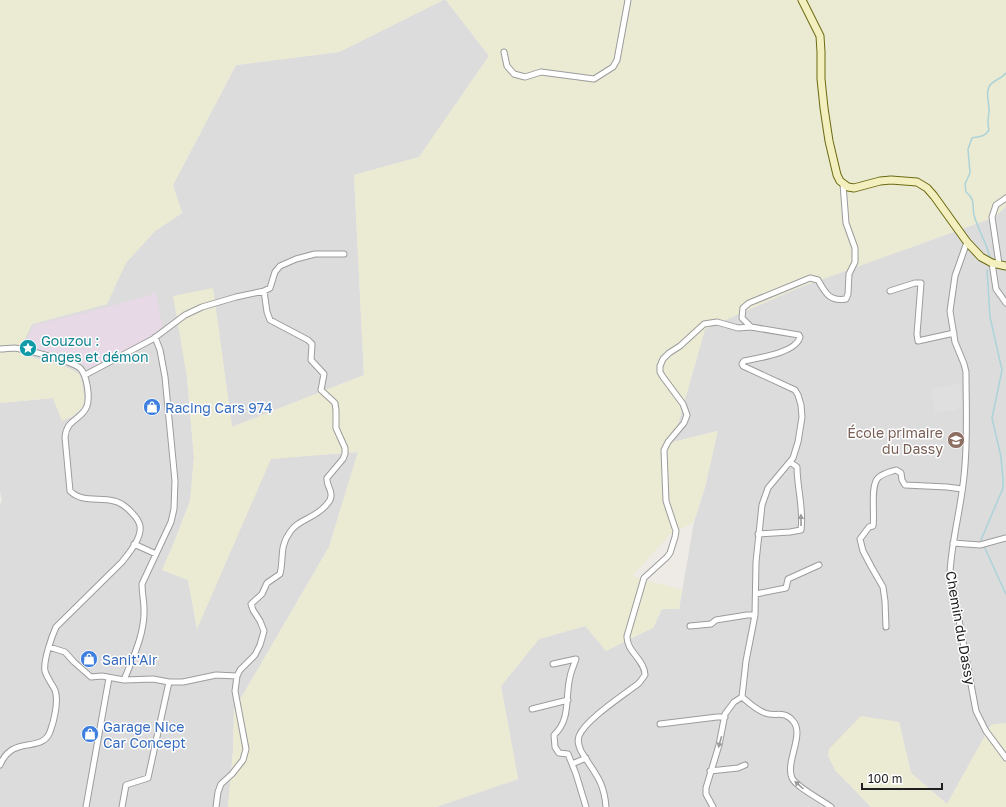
<svg xmlns="http://www.w3.org/2000/svg" width="1006" height="807" font-family="'Golos Text',sans-serif">
<rect width="100%" height="100%" fill="#eeebe6"/>
<path fill="#dddcdc" d="M443,0H446L489,56L419,157L354,175L364,375L232,427L213,289L187,378L194,457L190,501L173,545L162,570L188,580L197,628L271,458L358,452L329,547L234,710L233,751L228,807H0V505L2,500L0,492V403L53,398L62,420L73,416L82,408L71,369L18,353L32,324L107,304L125,263L155,231L182,213L173,185L236,65L339,52Z
M1006,206V723L991,725L947,804L911,773L899,722L835,770L871,807H436L518,779L501,686L539,639L585,626L653,628L662,609H679L694,522L705,487L717,431L673,442L705,329L798,288L995,217Z"/>
<path fill="#e7d9e6" d="M156,293L163,328L143,341L93,367L89,368L76,362L23,348L34,325L108,307Z"/>
<path fill="#ebead3" d="M0,0H443L339,52L236,65L173,185L182,213L155,231L126,263L107,304L32,324L18,353L71,369L80,375L82,383L85,402L82,408L73,416L62,421L53,398L0,403Z
M446,0H1006V206L995,217L798,288L705,329L673,442L718,431L705,487L694,522L670,535L632,576L682,590L679,609H662L653,628L606,651L585,626L539,639L501,686L518,779L436,807H228L233,751L234,710L329,547L358,452L271,459L197,629L188,580L162,570L173,545L190,501L194,457L187,378L173,296L213,288L232,427L364,375L354,175L419,157L489,56Z
M861,716L899,722L911,773L947,804L991,725L1006,723V807H871L835,770L828,756L829,749Z"/>
<path fill="#dfdfdf" d="M961,383V403L960,405L955,410L935,413L931,389Z"/>
<g fill="none" stroke-linecap="round" stroke-linejoin="round">
<path stroke="#abd3d8" stroke-width="1.5" d="M990,258C987,243 978,230 974,215C972,206 976,200 966,192L965,184L970,173L968,149L972,138C979,136 984,138 989,130C987,123 988,119 989,112C990,104 984,91 991,84C996,79 1001,79 1006,73
M987,270L990,317L1002,370L992,418L1001,457L1003,480V488L981,540C990,558 997,576 1006,594"/>
<defs>
<path id="minor" d="M504,52L507,66L514,74L525,77L541,72L594,79L613,67L617,60L628,0
M967,242L955,276L950,311L955,342L964,364L966,372C966,406 968,442 964,476C961,508 952,539 950,572L976,711L986,731L1006,758
M992,263L996,289L1006,303
M999,264L992,217L996,205L1006,198
M890,291L915,283H921L917,334L918,341L954,333
M0,349C5,349 10,348 15,348C28,350 71,361 80,368C87,375 90,397 87,406C81,421 67,418 65,437L70,491C82,503 99,497 114,501C120,502 128,508 132,513C135,516 139,521 140,526C142,538 129,553 122,562L56,627C52,636 43,661 45,671C47,678 52,684 55,690C59,701 54,721 50,732C41,754 13,734 0,765
M85,375L153,339L185,315L202,307L236,297L264,291L270,288L275,272L280,266L296,259L315,254H344
M758,534L790,532L801,530C804,509 797,488 797,467L790,462
M953,543L980,545L1006,538
M134,544L156,554
M756,594L786,588L788,579L819,565
M690,626L711,624L716,620L747,615H755
M886,627L885,601L883,587L872,568L863,551L860,539L869,527L873,526C875,514 870,486 878,478C883,473 890,472 896,470L901,473L902,480L905,485L947,487L962,489
M49,647L65,652L74,662L91,677L102,676L124,680L153,679L169,682L148,778L126,785L122,807
M553,664L576,659C574,665 571,671 570,677C565,697 571,720 554,735L555,747L559,753L568,754L576,774L586,807
M124,680C133,658 145,633 144,609C144,600 142,594 142,584L171,522L174,509L175,481L165,377L160,350L155,337
M169,682H183L216,675L237,676
M742,697L746,661L755,615L756,562L762,505L768,488L793,458L798,442L802,417L801,405L798,395L795,390L743,366L742,364L744,361C758,358 796,353 800,337L799,335L751,327L742,318L743,308L749,303L810,278L818,280C825,292 829,302 846,299L848,294L849,274L855,262V248L846,223L843,184
M742,697C749,703 756,710 765,713C776,717 784,710 793,721C805,734 785,762 792,778C796,787 822,800 831,807
M532,709L568,700
M660,724L717,717H725
M572,764L586,758
M710,771L738,768L745,765
M86,807L109,678
M216,807L218,792L221,784L232,774L243,760L246,749L235,691L237,676L240,670L255,655L260,645L264,631L260,621L253,610L251,604L262,594L267,583L280,574C284,558 279,547 290,532C298,519 317,518 327,504C329,502 331,499 331,496C332,490 326,485 327,478L343,459L345,454V448L336,428V410L335,403L321,390L324,374L311,360L312,344L308,340L270,320L267,312L264,291
M606,807C604,780 594,773 581,751C579,746 577,742 579,736C586,719 624,695 639,683L645,675C645,660 626,651 627,636L644,578L667,557L670,553L675,537L676,531L666,501L664,450L668,442L684,423L687,415L683,404L663,377L660,372V366L663,359L669,353L680,346L704,324L717,322L738,328L751,327
M713,807L706,794V788L719,745L725,714L734,702L742,697"/>
<path id="secondary" d="M802,0L820,36L821,52V79L824,108L829,141L837,175L840,181L848,187L854,188L880,181L891,180L917,182L927,188L934,196L967,242L981,257L992,263L1006,266"/>
</defs>
<use href="#minor" stroke="#9c9c9c" stroke-width="7"/>
<use href="#secondary" stroke="#6b6a10" stroke-width="9"/>
<use href="#minor" stroke="#fff" stroke-width="5"/>
<use href="#secondary" stroke="#f3efbf" stroke-width="7"/>
</g>
<defs><path id="oneway-solid" d="M-6-.8H1V-3.2L6.5 0L1 3.2V.8H-6Z"/></defs>
<g fill="#9a9a9a">
<use href="#oneway-solid" transform="translate(801 520) rotate(-91)"/>
<use href="#oneway-solid" transform="translate(720 742) rotate(106)"/>
<use href="#oneway-solid" transform="translate(799 785) rotate(-138)"/>
</g>
<defs>
<symbol id="sight-disc" viewBox="-11 -11 22 22"><circle r="9.5" fill="#0f9aa8" stroke="#fff"/><path d="M0-6L1.8-2.2L6-1.7L2.9 1.2L3.7 5.4L0 3.3L-3.7 5.4L-2.9 1.2L-6-1.7L-1.8-2.2Z" fill="#fff"/></symbol>
<symbol id="shop-disc" viewBox="-11 -11 22 22"><circle r="9.5" fill="#3f7fe0" stroke="#fff"/><path d="M-5-2.5h2.3a2.7 3.5 0 0 1 5.4 0H5L5.5 6h-11ZM-1.5-2.5h3a1.5 2.3 0 0 0-3 0Z" fill="#fff"/></symbol>
<symbol id="school-disc" viewBox="-11 -11 22 22"><circle r="9.5" fill="#8d6e63" stroke="#fff"/><path d="M0-5L7-2L0 1L-7-2ZM-4 1L0 2.5L4 1V4Q0 6-4 4Z" fill="#fff"/></symbol>
</defs>
<g fill-rule="evenodd">
<use href="#sight-disc" x="18" y="338" width="20" height="20"/>
<use href="#shop-disc" x="142" y="397" width="20" height="20"/>
<use href="#school-disc" x="946" y="430" width="20" height="20"/>
<use href="#shop-disc" x="79" y="649" width="20" height="20"/>
<use href="#shop-disc" x="80" y="724" width="20" height="20"/>
</g>
<g text-anchor="middle" dominant-baseline="central" stroke-width="3" stroke-linejoin="round" paint-order="stroke">
<g font-size="14" fill="#0d838f" stroke="#fff" text-anchor="start">
<text x="41" y="340">Gouzou :<tspan x="41" dy="16">anges et démon</tspan></text>
</g>
<g font-size="14" fill="#366cbe" stroke="#fff" text-anchor="start">
<text x="165" y="407">Racing Cars 974</text>
<text x="102" y="659">Sanit'Air</text>
<text x="103" y="726">Garage Nice<tspan x="103" dy="16">Car Concept</tspan></text>
</g>
<g font-size="14" fill="#785e54" stroke="#fff" text-anchor="end">
<text x="943" y="432">École primaire<tspan x="943" dy="16">du Dassy</tspan></text>
</g>
<g font-size="14" fill="#1f1f1f" stroke="#fff">
<text transform="translate(961 628) rotate(80)">Chemin du Dassy</text>
</g>
</g>
<path d="M862 783v6h80v-6" fill="none" stroke="#1f1f1f" stroke-width="2"/>
<text x="868" y="783" font-size="12" fill="#1f1f1f" stroke="#ffffff" stroke-width="3" paint-order="stroke">100 m</text>
</svg>
